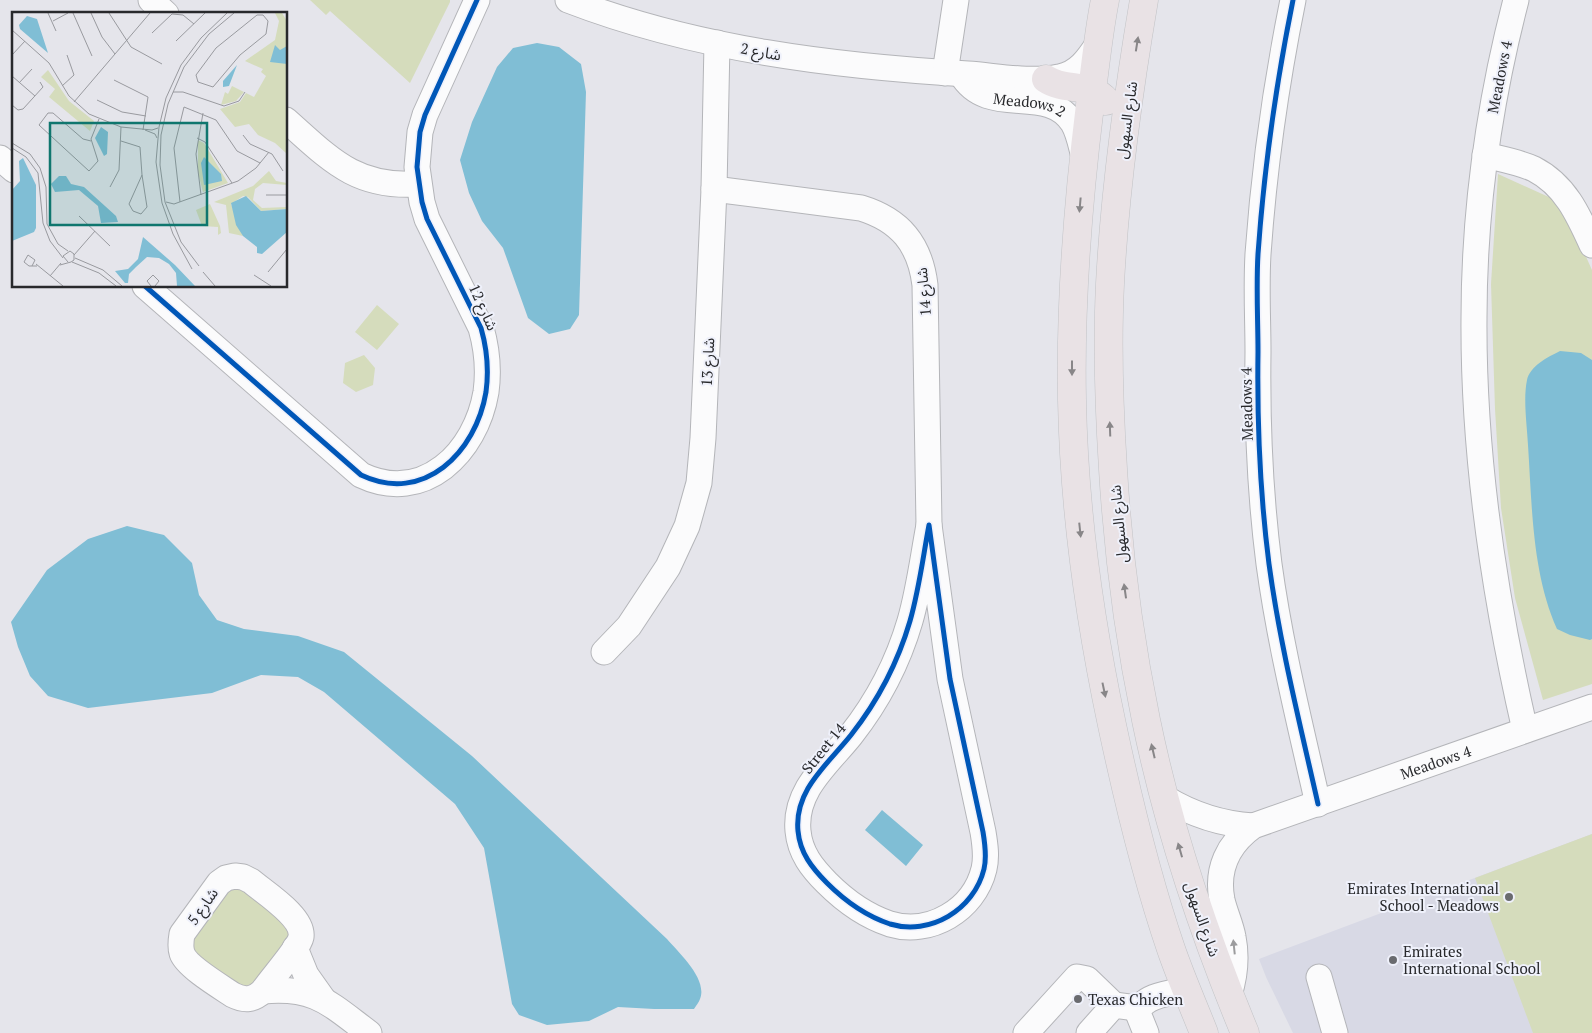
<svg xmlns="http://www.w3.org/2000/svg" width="1592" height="1033" font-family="'PT Serif','Noto Sans Arabic',serif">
<rect width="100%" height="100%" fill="#e5e5eb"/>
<path fill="#d8d9e5" d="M1592,834V1033H1293L1266,977L1259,959Z"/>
<path fill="#d5dcbc" d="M310,0H450V2L410,83L330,11L326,15Z
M1498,174L1562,203L1592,270V684L1543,700L1515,598L1501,508L1495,409L1491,284Z
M377,305L399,324L377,350L355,332Z
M364,355L375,368L373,385L356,392L343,383L345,363Z
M1592,834V1033H1533L1475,878Z
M237,888L245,890L286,923L290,936L255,983L242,987L193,952V932L229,890Z"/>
<path fill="#80bed5" d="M537,43L559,47L581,64L586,92L579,315L570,329L549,334L528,318L503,248L482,221L469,193L460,160L472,122L497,67L513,48Z
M1560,351L1581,353L1592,360V639L1590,640L1570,635L1557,629C1532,573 1532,506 1528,445C1527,425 1523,399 1527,380C1530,366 1548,357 1560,351Z
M127,526L164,535L192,563L199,595L217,620L244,629L298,636L344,652L472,756L667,939C679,953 708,979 700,999C699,1002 696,1006 694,1009H654L618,1007L589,1021L547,1025L519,1015L512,1004L484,848L455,804L324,692L298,677L261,675L212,693L88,708L48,696L30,676L18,647L11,622L47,570L88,539Z
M882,810L923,845L906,866L865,830Z"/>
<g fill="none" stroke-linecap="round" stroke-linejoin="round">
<defs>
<g id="minor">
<path d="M151,0L166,14"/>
<path d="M568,0C695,49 833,66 968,74C997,76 1030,83 1059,77C1078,74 1088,59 1098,44"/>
<path d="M1293,0C1276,84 1264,169 1258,254C1256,287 1258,320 1258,352C1257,423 1260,494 1269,564C1280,645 1300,724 1318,804"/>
<path d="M1516,0C1489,104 1474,211 1474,318C1473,457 1494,595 1525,730"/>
<path d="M945,73L956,0"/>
<path id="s1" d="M961,74C988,120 1047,82 1073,123C1079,133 1081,146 1084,157"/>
<path d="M286,120C330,159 355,188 418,184"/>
<path d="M1485,155C1501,159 1519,162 1534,169C1565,185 1578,214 1592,245"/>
<path d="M0,158L14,170"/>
<path d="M714,189L861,208C900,220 920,244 925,285L929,525"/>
<path d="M145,286L361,475C424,505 476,452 486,392C489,370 487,349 481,328L427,219L422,202L417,167L420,132L425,115L477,0"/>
<path d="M929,525L950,679L983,832C985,844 987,857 984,869C974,910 930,936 890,924C866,916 844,900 827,883C812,868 800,853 798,831C794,790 828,764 851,735C877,702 898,662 910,621C919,590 923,557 929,525Z"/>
<path d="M604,652L629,626L668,567L687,526L699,483L703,438L714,189L717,43"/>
<path d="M1165,798C1193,815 1221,824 1253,826"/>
<path d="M235,876L243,877L251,881C265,893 304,917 301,937C299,948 270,980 263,991C253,1000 245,1001 233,995C221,987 186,966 182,953C180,947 181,940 182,934L219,883L226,878Z"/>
<path d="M295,948L306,975L323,999"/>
<path d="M1319,977L1335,1033"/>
<path d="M263,991C315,986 330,1004 369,1033"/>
<path id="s2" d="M1229,995C1235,976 1237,957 1233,937C1231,925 1225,913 1222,900C1216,869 1228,844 1253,826L1592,707"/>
<path d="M1026,1033L1077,977L1087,979L1114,1005"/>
<path d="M1089,1033L1114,1005L1129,1007"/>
<path d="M1146,1033L1138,1013C1142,995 1171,993 1186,990"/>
</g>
<path id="major" d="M1105,0C1098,35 1095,70 1090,105C1078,202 1070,301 1072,400C1074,510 1089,617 1112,725C1128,800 1146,876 1171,949C1181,978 1193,1005 1204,1033
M1144,0C1128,94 1115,188 1110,284C1107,345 1109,407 1113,469C1118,553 1129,638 1146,720C1168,827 1203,932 1245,1033
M1046,79C1065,92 1091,82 1106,101"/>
</defs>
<use href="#minor" stroke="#b4b5b9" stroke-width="27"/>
<use href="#major" stroke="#c2c3c6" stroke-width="29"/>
<use href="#minor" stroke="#fbfbfc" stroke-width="25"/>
<use href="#major" stroke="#e9e2e5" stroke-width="28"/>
<defs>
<path id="cycleway" d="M1293,0C1276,84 1264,169 1258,254C1256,287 1258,320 1258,352C1257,423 1260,494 1269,564C1280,645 1300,724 1318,804
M145,286L361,475C424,505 476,452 486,392C489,370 487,349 481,328L427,219L422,202L417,167L420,132L425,115L477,0
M929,525L950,679L983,832C985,844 987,857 984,869C974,910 930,936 890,924C866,916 844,900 827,883C812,868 800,853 798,831C794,790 828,764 851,735C877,702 898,662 910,621C919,590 923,557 929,525Z"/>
</defs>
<use href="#cycleway" stroke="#eff1fb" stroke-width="8"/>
<use href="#cycleway" stroke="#0057b8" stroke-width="5"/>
</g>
<defs><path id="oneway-solid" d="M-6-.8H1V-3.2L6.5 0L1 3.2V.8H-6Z" transform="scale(1.25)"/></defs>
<g fill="#888688">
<use href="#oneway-solid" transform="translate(1137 44) rotate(-81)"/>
<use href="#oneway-solid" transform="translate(1080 205) rotate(95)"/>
<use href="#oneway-solid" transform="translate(1072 368) rotate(90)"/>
<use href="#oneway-solid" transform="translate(1110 429) rotate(-92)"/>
<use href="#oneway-solid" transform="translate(1080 530) rotate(84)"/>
<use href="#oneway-solid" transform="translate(1125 591) rotate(-98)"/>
<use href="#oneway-solid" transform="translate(1104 690) rotate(78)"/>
<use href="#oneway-solid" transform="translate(1153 751) rotate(-103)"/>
<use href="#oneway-solid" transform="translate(1180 850) rotate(-106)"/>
</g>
<use fill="#9c9c9e" href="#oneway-solid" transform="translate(1234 947) rotate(-96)"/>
<g fill="#6a6b6f" stroke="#eff1fb" stroke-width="2">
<circle cx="1509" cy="897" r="5"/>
<circle cx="1393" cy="960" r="5"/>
<circle cx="1078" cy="999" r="5"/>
</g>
<g text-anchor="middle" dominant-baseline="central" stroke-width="4" stroke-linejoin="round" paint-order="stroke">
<g font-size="15" fill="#28292c" stroke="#eff1fb">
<text transform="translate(761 51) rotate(10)">شارع 2</text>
<text transform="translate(1499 77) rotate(-79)">Meadows 4</text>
<text stroke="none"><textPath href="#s1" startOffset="78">Meadows 2</textPath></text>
<text transform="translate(1126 120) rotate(-82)">شارع السهول</text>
<text transform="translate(923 292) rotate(-95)">شارع 14</text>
<text transform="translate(484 307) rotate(66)">شارع 12</text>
<text transform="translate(707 362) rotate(-87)">شارع 13</text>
<text transform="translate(1246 404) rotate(-91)">Meadows 4</text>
<text transform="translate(1118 524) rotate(-95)">شارع السهول</text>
<text transform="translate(823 748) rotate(-51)">Street 14</text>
<text stroke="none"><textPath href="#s2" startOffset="376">Meadows 4</textPath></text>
<text transform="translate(202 906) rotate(-55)">شارع 5</text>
<text transform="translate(1203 919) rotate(71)">شارع السهول</text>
</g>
<g font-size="15" fill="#28292c" stroke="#eff1fb" text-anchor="start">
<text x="1499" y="888" text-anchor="end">Emirates International<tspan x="1499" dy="17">School - Meadows</tspan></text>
<text x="1403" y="951">Emirates<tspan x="1403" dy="17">International School</tspan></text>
<text x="1088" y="999">Texas Chicken</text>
</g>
</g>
<g transform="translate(12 12)">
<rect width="275" height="275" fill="#e5e5eb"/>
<path d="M263,1H270L275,9V142L263,131L246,123L237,112L223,115L208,97L228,90L234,81L242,85L254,64L249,60L251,57L233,49L263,28L267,9ZM36,58L57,89L82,109L78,119L37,85L43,77L29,65ZM220,74L232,80L224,89L209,93L213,80L216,82ZM186,128L192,131L216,171L191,180L186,161ZM257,159L264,169L275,171V173L251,171L243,177L241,188L250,196L275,195V197L249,199L236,185L231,184L219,192L231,224L217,221L214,193L202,190L241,174ZM198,192L208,214L209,221L206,223V215L190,214L184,198Z" fill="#d5dcbc"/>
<path d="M15,4L25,7L36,41L8,17L7,13ZM263,33L268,38L275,34V52L258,50ZM225,53L217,74L211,75V69ZM89,115L96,120L95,142L92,144L83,126ZM192,145L209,162L210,169L192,173L189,151ZM11,146L24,173V216L22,220L0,229V178L8,169L7,149ZM47,164H54L59,172L72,175L104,204L106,210L89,211L86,194L67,178L43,180L39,172ZM234,184L249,199L275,197V220L250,242L245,241V235L231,224L224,213L219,191ZM131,225L163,253L183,274H165L164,261L157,252L147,246L135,245L124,255L117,262L116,271H113L103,259L116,257L126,247Z" fill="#80bed5"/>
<path fill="none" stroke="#999a9f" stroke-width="1" d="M36,1L44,19M61,1L80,44M79,1L90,25L103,42M97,1L119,35L150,52M245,3H251L256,9L254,22L228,43L201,75L186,70L184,63L204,36ZM41,9L56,1M0,18L37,51L57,84L77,102L109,115L140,118L146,116M140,21L160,2L171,3L182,12M164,29L193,1M0,43L13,29M0,64L23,84M102,68L136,85L131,118M7,71L20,57M50,74L62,63L55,43M161,80H171L212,94L227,89L233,80M85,88L110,100L134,104M62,90L138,1M0,93L6,98L11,97L31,75L28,70M133,118L143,122L145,126M231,123L238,132L260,142L271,159M185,126L193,130L220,171M79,129L71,127L41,101H36L27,113L77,159L86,149L79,127L87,107M109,129L128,135L130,163M0,131L18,142L28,156L34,175L35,212L46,232L56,239M0,136L14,145L26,161L31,211L38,229L51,246M130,163L135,195L129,202L121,199L117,192ZM98,175L107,158L109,115M189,183L184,142L191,101M254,183H275M154,190L162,192L226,169L244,156L257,140M168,190L162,136L172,95L204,108L225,139L248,151M67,204L98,234M62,243L83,219M63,246L91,258L110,274M60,250L87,261L104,274M24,252L51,274M48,253L59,250L62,248V242L58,239L51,244L56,250M20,254L23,248L16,243L12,250L17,254H25M187,254L169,230L153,190L148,153L149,123L156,92L172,55L197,22L222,1M180,257L161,222L150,191L144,150L147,115L154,86L169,53L189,26L215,1M191,260L203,274M256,260L275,237M242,263L259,274M38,264L49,251M139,274L135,269L141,263L147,269L143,274"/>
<path fill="#0f766e" fill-opacity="0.15" stroke="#0f766e" stroke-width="2.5" d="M38,111H195V213H38Z"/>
<rect width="275" height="275" fill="none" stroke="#28292c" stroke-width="2.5"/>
</g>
</svg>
